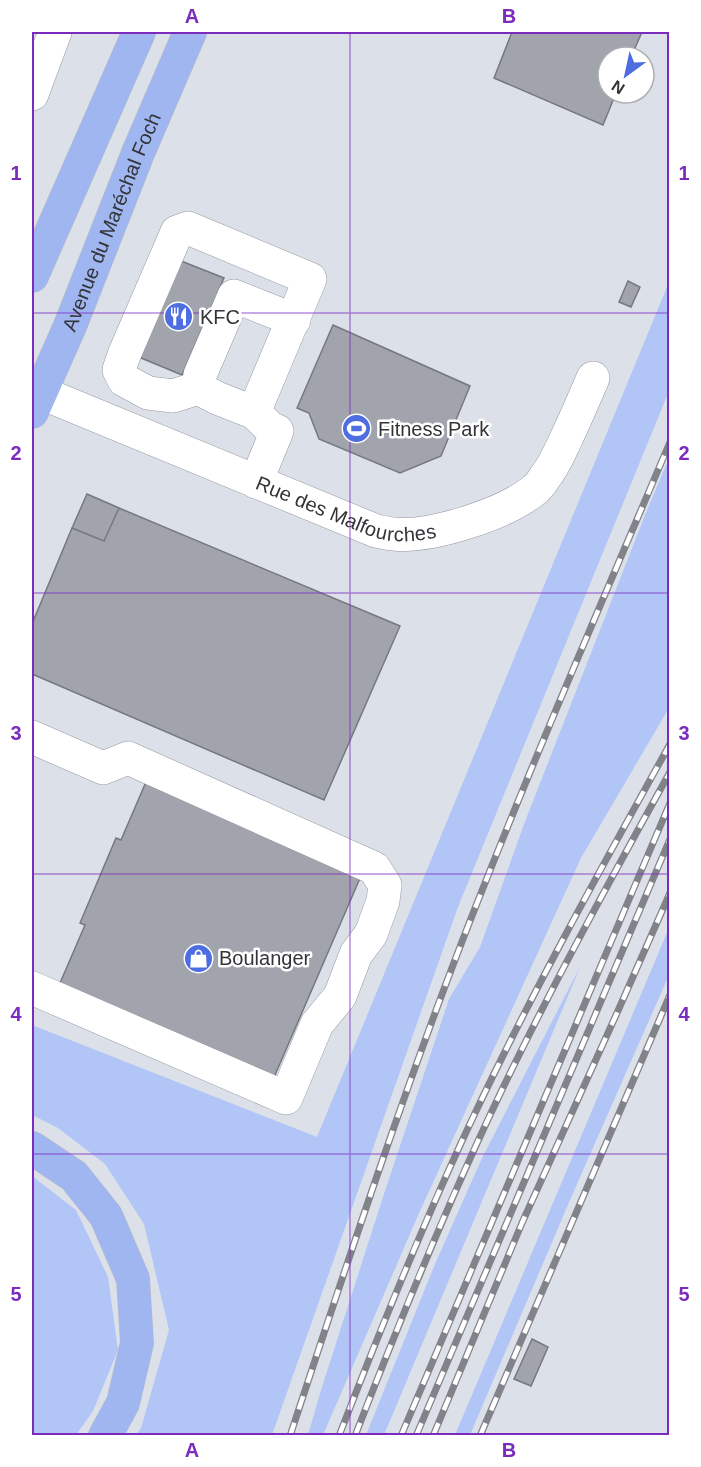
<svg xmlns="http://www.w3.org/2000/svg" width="701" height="1467" font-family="Helvetica,sans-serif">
<rect width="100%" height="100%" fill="#dce0e9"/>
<path fill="#b2c5f7" d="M669,282V391L458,907L272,1435H136L141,1428L169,1330L144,1224L105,1164L58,1128L32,1115V1025L317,1137Z
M669,458V708L581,858L420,1211L323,1435H308L321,1390L383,1197L449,999L480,947L526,819L645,515Z
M669,928V975L570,1200L470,1435H455Z
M581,965L384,1435H366L435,1264L482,1158Z
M32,1176L76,1210L108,1277L118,1350L93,1411L76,1435H32Z"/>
<path fill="#a1a4ad" stroke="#757881" stroke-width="1.5" d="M512,32H642L631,57H608V93H616L603,125L494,78Z
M176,259L224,278L182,375L134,355Z
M628,281L640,287L631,307L619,302Z
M333,325L470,386L441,456L400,473L319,439L309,413L297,408Z
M87,494L119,508L104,541L72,528Z
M119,508L400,626L324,800L32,674V624L72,528L104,541Z
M149,775L364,869L272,1082L57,990L85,925L80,923L116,838L121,840Z
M532,1339L548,1347L531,1386L514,1379Z"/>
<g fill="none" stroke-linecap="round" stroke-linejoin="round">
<defs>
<g id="minor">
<path d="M32,94L55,32"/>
<path d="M198,388L173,396L148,393L124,380L119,370L124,355L177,232L188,228L310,279L257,405L255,413"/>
<path id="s1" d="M32,389L376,531C382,532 388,534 394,534C431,538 504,514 533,491C538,488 542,482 545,477C554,466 559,454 565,441C575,420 584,399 593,378"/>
<path d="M256,482L277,431L270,428L255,413L217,398L198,388L200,375L234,296L294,320"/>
<path d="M32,737L103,768L128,758L374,868L385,885L383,901L371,934L356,954L340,996L317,1024L286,1098L32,988"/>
</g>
<g id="highway">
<path d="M32,276L139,32"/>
<path id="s2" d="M32,412L70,326L138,153L190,32"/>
<path d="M32,1148L74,1176L106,1216L133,1279L137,1343L123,1403L105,1436"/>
</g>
</defs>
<use href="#minor" stroke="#9599a2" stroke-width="34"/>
<use href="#highway" stroke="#bebebf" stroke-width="34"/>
<use href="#minor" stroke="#fff" stroke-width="33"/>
<use href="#highway" stroke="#a0b6f1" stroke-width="33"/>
<defs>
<path id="rail" d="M290,1436C347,1263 404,1090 470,921C533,760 602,602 670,442
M339,1436C382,1325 426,1216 477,1109C536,985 603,865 670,744
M355,1436C405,1307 457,1180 518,1057C566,960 618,866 670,772
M401,1436L670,803
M416,1436L670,839
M433,1436L522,1223L617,1013L670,893
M480,1436L670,995"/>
</defs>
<use href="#rail" stroke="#818389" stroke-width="7"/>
<use href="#rail" stroke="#fff" stroke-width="4.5" stroke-dasharray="14" stroke-linecap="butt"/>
</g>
<path fill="none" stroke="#7b2cbf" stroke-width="1.5" stroke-opacity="0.55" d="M350,32V1436M32,313H670M32,593H670M32,874H670M32,1154H670"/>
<defs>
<symbol id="restaurant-disc" viewBox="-11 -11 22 22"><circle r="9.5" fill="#4d6de1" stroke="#fff"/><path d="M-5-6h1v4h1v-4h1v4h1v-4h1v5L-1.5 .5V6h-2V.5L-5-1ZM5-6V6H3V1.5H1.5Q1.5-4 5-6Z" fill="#fff"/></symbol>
<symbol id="stadium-disc" viewBox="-11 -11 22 22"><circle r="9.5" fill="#4d6de1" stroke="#fff"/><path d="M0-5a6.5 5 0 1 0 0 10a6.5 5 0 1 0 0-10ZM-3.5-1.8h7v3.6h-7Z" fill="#fff"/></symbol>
<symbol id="shop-disc" viewBox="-11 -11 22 22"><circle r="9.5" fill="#4d6de1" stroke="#fff"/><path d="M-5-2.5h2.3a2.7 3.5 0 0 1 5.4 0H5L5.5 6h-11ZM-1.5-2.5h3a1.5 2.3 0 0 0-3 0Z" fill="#fff"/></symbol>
</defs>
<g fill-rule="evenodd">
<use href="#restaurant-disc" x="162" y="300" width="33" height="33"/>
<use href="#stadium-disc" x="340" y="412" width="33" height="33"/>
<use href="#shop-disc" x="182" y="942" width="33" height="33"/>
</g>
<g text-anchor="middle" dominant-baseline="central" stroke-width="5" stroke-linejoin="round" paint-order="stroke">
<g font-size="20" fill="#333438" stroke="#fff">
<text stroke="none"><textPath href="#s2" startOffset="206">Avenue du Maréchal Foch</textPath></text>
<text stroke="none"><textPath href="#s1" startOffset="338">Rue des Malfourches</textPath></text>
</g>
<g font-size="20" fill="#333438" stroke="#fff" text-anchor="start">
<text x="200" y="317">KFC</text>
<text x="378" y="429">Fitness Park</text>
<text x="219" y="958">Boulanger</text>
</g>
</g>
<rect width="701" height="1467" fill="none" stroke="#ffffff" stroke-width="66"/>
<g transform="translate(626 75) rotate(213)"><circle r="28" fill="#ffffff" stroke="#adaeaf" stroke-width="1.5"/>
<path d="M0-4.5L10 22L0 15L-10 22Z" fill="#4d6de1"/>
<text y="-9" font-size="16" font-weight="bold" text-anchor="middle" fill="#333438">N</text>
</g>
<rect x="33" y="33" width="635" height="1401" fill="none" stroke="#7b2cbf" stroke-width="2"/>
<g font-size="20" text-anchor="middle" font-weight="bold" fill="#7b2cbf">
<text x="192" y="23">A</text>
<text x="509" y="23">B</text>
<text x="16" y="180">1</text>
<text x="684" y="180">1</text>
<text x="16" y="460">2</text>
<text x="684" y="460">2</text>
<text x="16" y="740">3</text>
<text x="684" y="740">3</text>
<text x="16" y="1021">4</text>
<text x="684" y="1021">4</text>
<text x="16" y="1301">5</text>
<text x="684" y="1301">5</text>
<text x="192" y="1457">A</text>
<text x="509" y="1457">B</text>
</g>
</svg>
